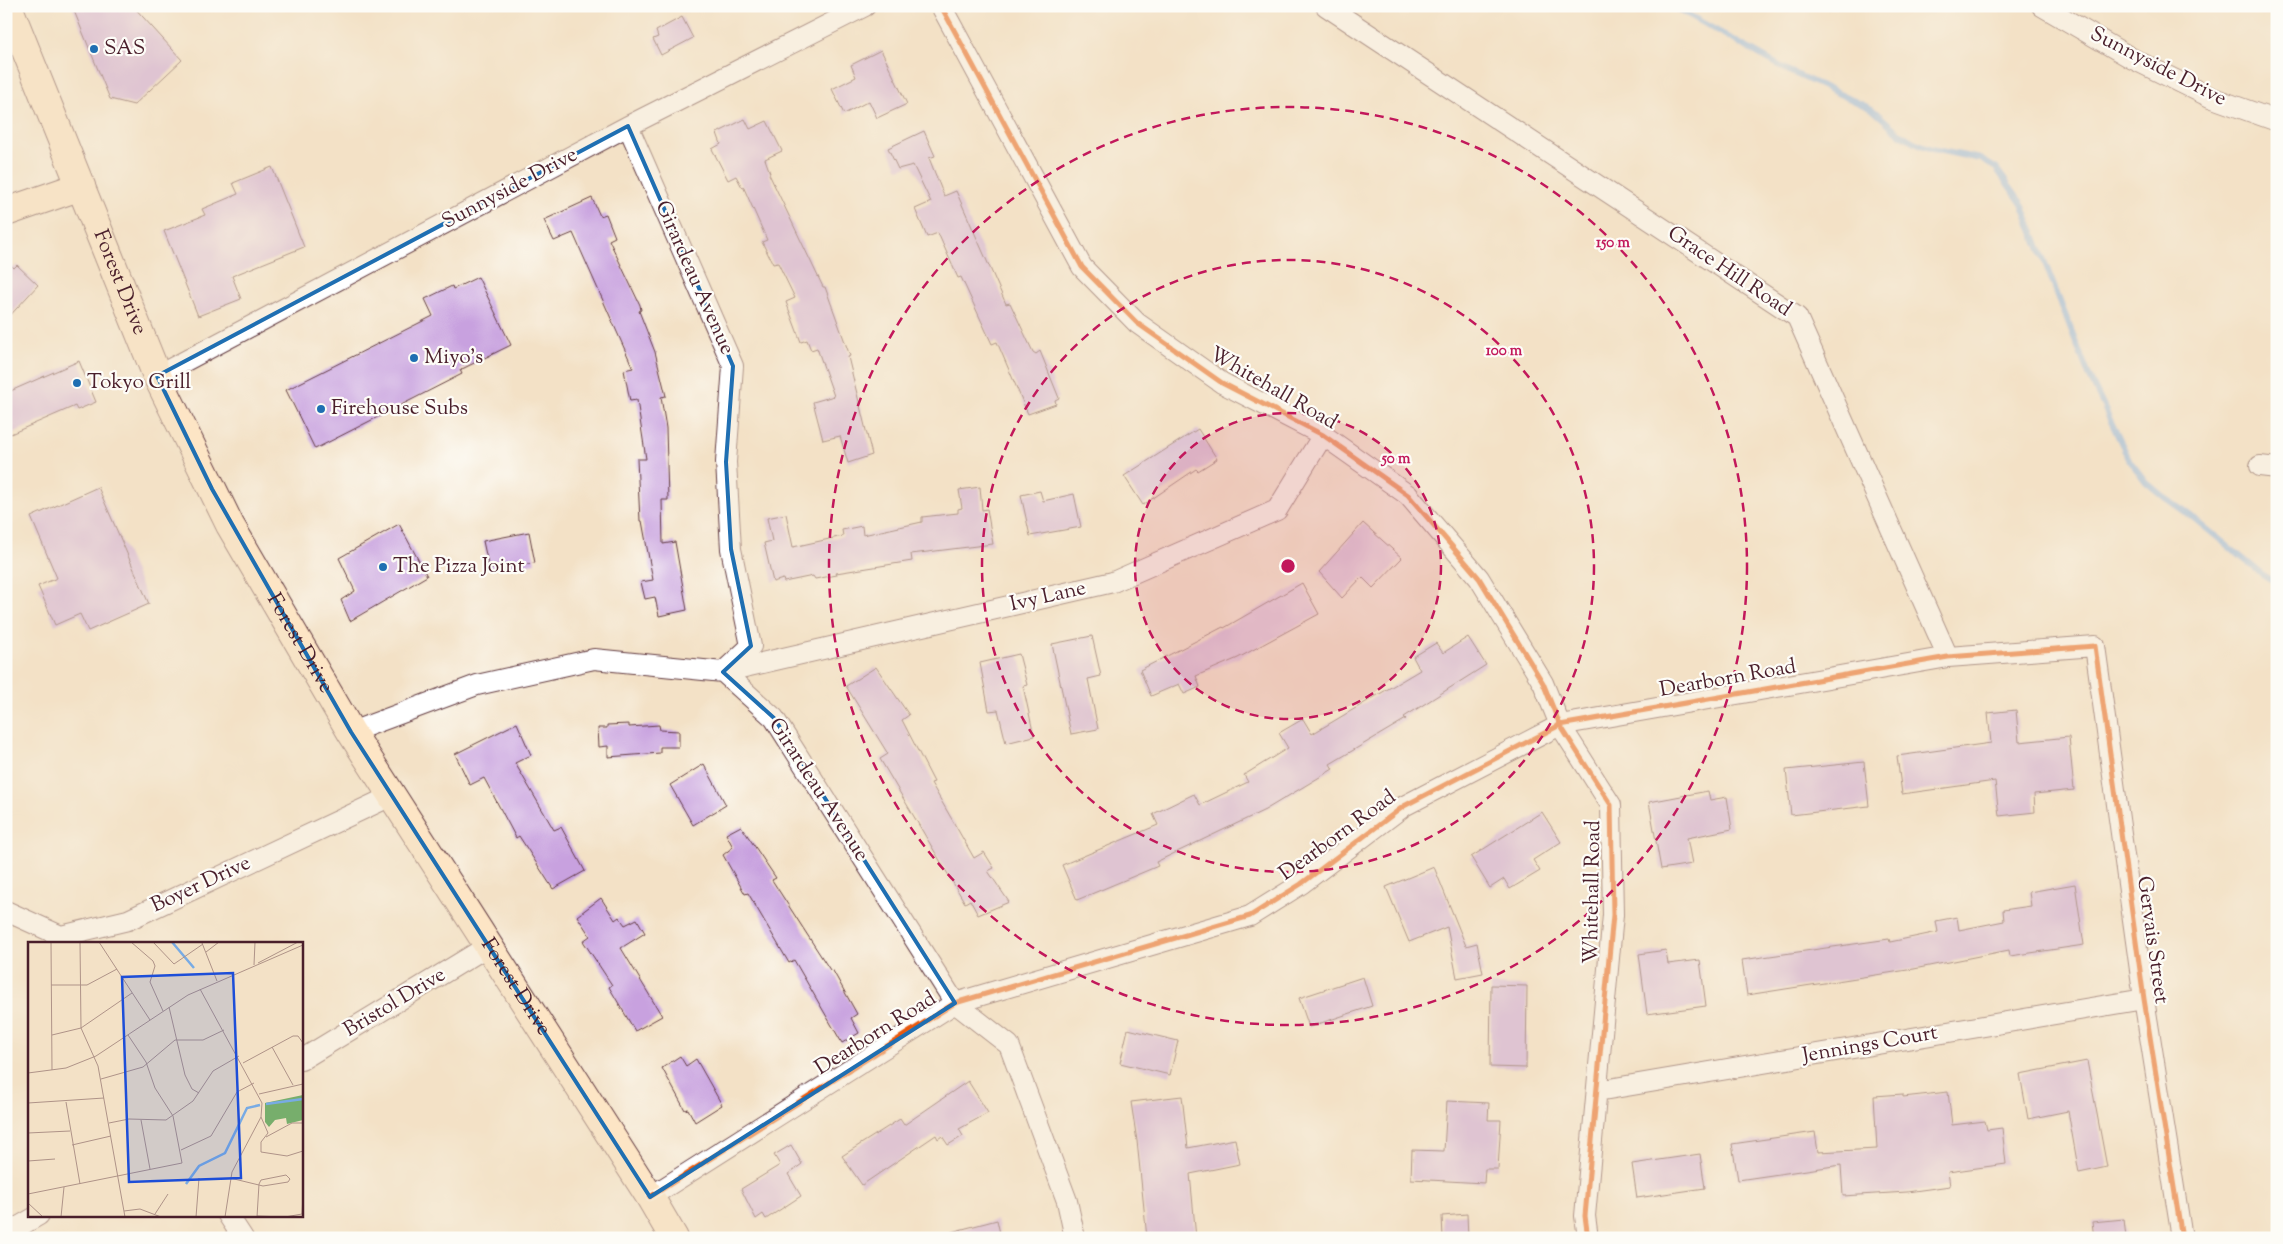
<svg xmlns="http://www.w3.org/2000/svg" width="2283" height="1244" font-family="'Sorts Mill Goudy',serif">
<rect width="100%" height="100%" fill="#fdfcf7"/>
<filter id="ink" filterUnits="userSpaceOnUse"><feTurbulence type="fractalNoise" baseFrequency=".02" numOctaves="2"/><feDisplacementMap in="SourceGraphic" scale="10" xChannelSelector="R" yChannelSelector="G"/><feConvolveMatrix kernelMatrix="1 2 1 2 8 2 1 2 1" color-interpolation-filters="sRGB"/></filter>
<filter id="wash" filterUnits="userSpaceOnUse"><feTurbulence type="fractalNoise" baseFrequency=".0096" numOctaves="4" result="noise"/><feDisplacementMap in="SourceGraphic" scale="20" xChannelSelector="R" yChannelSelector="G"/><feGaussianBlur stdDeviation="1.12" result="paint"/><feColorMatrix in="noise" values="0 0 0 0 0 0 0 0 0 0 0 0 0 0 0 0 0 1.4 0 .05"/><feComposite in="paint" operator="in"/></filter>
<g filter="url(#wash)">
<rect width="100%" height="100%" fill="#f3e1c6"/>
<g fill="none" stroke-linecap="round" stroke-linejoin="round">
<path stroke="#78abe4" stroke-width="6" d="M1673,6L1789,71L1872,109L1899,133L1914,142L1932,149L1980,159L1996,168L2022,204L2090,378L2130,461L2146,482L2164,497L2191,516L2262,574L2277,583"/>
</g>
<g id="blocks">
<path fill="#c8a1df" d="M72,6H133L182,60L134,105L110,99Z
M682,17L693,38L661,55L653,39L658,37L656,31Z
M881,50L907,104L877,118L869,101L844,114L832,89L856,77L851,65Z
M745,119L750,129L767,121L782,151L765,159L770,173L769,174L823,287H825L850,356L848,357L872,455L848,463L840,436L823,440L813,402L834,396L817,348L811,350L807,340L801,342L786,302L795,298L778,263L773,264L762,242L767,240L743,186L742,187L736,176L728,180L712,149L721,144L717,133Z
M924,131L935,156L929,158L944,196L956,191L1006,304L1010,303L1033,352L1036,354L1040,351L1059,398L1055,400L1056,404L1028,414L997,342L992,344L961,277L958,278L938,233L927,237L915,209L931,202L913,165L898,169L888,148Z
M272,167L304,247L232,276L241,299L198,316L164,231L205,215L202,209L238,194L233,183Z
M592,198L600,216L606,214L615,237L609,240L640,305L641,310L639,311L655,352L666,396L661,397L666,428L668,500H662L663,544L675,542L687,610L659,616L655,597L645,599L641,582L653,580L642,521H640L637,459H646L637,400L630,401L624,370L633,368L573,233L554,241L544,220Z
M6,261L14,268L17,265L38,285L6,320Z
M478,277L511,345L460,370L462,374L315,449L286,390L433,316L425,299L452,286L453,289Z
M79,361L96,402L77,410L75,406L6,436V393Z
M1198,429L1217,459L1198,471L1196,469L1143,505L1124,476Z
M98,487L149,604L88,631L80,614L55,625L38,586L57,578L31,517Z
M980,487L982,510L987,509L993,544L911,554L912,561L836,573L837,575L815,579L813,576L784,582L783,579L773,582L764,543L772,541L767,518L786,514L793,547L843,536L842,530L862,526L863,535L922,522V517L958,513V509L962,508L959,490Z
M1040,491L1043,501L1074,494L1081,527L1030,536L1021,495Z
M1363,523L1402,558L1373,588L1362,577L1342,598L1319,572Z
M399,524L427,576L350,621L341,600L355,591L339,558Z
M529,532L535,563L489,569L483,541Z
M1302,583L1319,614L1238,658L1196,676L1200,687L1184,694L1179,684L1151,696L1140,670L1223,627L1224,628Z
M1092,636L1101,676L1088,679L1098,729L1071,734L1052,644Z
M1468,637L1486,665L1404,717L1406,719L1330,764L1333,769L1265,810L1156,862L1158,866L1077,900L1062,865L1158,825L1153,814L1194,794L1200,805L1248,782L1244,775L1288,748L1279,733L1303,719L1312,734L1420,670L1413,657L1436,643L1443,653Z
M1019,654L1027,685L1023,686L1034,736L1006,743L998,710L989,711L980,663Z
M876,667L909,715L902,720L934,782L931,783L974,858L984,852L994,868L988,871L1009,902L978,915L970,900L965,903L880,759L888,754L846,686Z
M2016,710L2019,742L2069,737L2074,790L2034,794L2035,812L1999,816L1995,781L1902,794L1897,756L1991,743L1988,713Z
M517,723L531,755L515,763L554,830L561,827L585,871L553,889L519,836L516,838L484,778L470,785L455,754Z
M629,724V727L659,725L660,730L679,731V747H660V753L608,757V746L599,747L598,728H607V725Z
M1864,762L1869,806L1791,815L1786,770Z
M704,764L726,805L693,825L670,785Z
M1708,791L1710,800L1727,797L1732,829L1687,838L1692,864L1661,869L1649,802Z
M1542,812L1561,842L1533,860L1540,871L1510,889L1504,879L1490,888L1471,857Z
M741,826L776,878L772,880L830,970L832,969L857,1014L851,1018L859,1033L842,1043L794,960L789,963L748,893L745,894L723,855L733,847L726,834Z
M1434,867L1466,946L1477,943L1483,973L1457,978L1447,927L1409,942L1386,887Z
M2075,884L2084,945L2010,956L2009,950L1914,969L1747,995L1742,960L1889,939L1890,942L1938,932L1936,921L1957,917L1959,930L2004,921L2003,910L2031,906L2029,892Z
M601,898L615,920L619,917L625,925L637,919L645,933L621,948L662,1016L635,1031L609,987L612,985L583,941L590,936L577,916Z
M1666,950L1668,964L1700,960L1706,1006L1647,1014L1639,954Z
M1363,977L1372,1006L1309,1027L1299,998Z
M1491,985L1527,986L1526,1068L1490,1067Z
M1128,1029L1178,1041L1170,1075L1120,1063Z
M680,1056L686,1066L696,1059L722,1105L695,1122L688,1109L685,1110L662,1068Z
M2087,1061L2107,1167L2079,1173L2068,1111L2028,1119L2020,1074Z
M968,1081L988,1113L959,1129L963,1136L948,1145L942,1136L938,1139L936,1135L862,1185L842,1156L900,1119L904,1125Z
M1948,1092L1952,1125L1985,1121L1987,1130L2002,1128L2006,1164L1948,1172L1950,1186L1907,1192L1843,1196L1841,1165L1738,1180L1732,1144L1815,1132L1818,1152L1877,1149L1874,1096L1903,1094V1097Z
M1182,1096L1188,1148L1235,1139L1240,1164L1190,1174L1196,1238H1147L1137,1141L1131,1102Z
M1447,1101L1489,1103L1488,1120H1501L1498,1169H1485L1484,1183L1411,1179L1412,1150L1444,1151Z
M791,1145L802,1164L788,1174L801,1196L766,1219L763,1214L756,1219L741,1189L780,1165L774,1155Z
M1700,1154L1705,1188L1637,1198L1632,1164Z
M1467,1214L1468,1238H1443L1442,1216Z
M2124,1219L2126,1238H2094L2092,1222Z
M997,1220L1001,1238H952L951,1232Z"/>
</g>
</g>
<g filter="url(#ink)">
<use href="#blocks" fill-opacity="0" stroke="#633c42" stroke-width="1"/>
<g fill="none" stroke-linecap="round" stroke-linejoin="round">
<defs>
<path id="street" d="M941,6L1082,267L1137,323L1222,383L1323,435L1408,495L1479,578L1543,683L1560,725L1611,805L1613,915L1585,1216L1588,1238
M1326,6L1797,317L1948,657
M2042,6L2133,59L2210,97L2277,121
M628,126L733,366L726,462L731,549L751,646L723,672L774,718L955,1003L1009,1045L1067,1201L1075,1238
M157,376L628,126L865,6
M2260,466L2277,468
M351,732L477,685L594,659L723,672L1113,582L1277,510L1323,435
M6,911L61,936L128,920L391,796
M301,1060L488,946
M1597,1091L2144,999
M650,1197L955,1003L1250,916L1301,884L1404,806L1560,725L1948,657L2095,646L2144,999L2182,1238
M228,1215L243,1238
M6,1234L39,1215"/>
<g id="secondary">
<path id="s1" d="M8,6L157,376L230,525L351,732L650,1197L674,1238"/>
<path d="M6,212L81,186"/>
</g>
</defs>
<use href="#street" stroke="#633c42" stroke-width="22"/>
<use href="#secondary" stroke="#633c42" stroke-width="30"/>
<use href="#street" stroke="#fff" stroke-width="20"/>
<use href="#secondary" stroke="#fde5c5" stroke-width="28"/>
<defs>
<path id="cycleway" d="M941,6L1082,267L1137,323L1222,383L1323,435L1408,495L1479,578L1543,683L1560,725L1611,805L1613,915L1585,1216L1588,1238
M650,1197L955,1003L1250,916L1301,884L1404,806L1560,725L1948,657L2095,646L2144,999L2182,1238"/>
</defs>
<use href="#cycleway" stroke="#fdfcf7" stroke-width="8"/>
<use href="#cycleway" stroke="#e8590c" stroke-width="5"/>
</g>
</g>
<path d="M0 0H2283V1244H0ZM628,126L733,366L726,462L731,549L751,646L723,672L774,718L955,1003L650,1197L351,732L212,489L157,376Z" fill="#f3e1c6" fill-opacity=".55" fill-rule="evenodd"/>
<path fill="none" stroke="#1f6fb2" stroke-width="4" stroke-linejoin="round" d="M628,126L733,366L726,462L731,549L751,646L723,672L774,718L955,1003L650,1197L351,732L212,489L157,376Z"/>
<circle cx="1288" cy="566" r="153" fill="#c2185b" fill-opacity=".12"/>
<g fill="none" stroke="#c2185b" stroke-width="2.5" stroke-dasharray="9 6">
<circle cx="1288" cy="566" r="153"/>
<circle cx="1288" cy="566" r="306"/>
<circle cx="1288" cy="566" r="459"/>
</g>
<g fill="#1f6fb2" stroke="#fdfcf7" stroke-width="2">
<circle cx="94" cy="49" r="5"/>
<circle cx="414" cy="358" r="5"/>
<circle cx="77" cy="383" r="5"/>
<circle cx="321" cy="409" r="5"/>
<circle cx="383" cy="567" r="5"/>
</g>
<g text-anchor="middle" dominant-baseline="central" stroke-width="4.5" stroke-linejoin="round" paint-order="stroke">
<g font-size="21" fill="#4a1f2b" stroke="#fdfcf7" text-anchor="start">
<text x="104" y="49">SAS</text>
<text x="424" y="358">Miyo's</text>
<text x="87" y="383">Tokyo Grill</text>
<text x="331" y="409">Firehouse Subs</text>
<text x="393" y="567">The Pizza Joint</text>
</g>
<g font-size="21" fill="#4a1f2b" stroke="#fdfcf7">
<text transform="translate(2158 67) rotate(27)">Sunnyside Drive</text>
<text transform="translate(510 189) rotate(-28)">Sunnyside Drive</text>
<text transform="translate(1729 272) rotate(34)">Grace Hill Road</text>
<text transform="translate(694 278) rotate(66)">Girardeau Avenue</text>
<text stroke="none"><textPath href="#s1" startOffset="298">Forest Drive</textPath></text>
<text transform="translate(1273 389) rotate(30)">Whitehall Road</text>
<text transform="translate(1048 597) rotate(-13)">Ivy Lane</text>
<text stroke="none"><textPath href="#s1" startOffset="702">Forest Drive</textPath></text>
<text transform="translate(1728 679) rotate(-10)">Dearborn Road</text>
<text transform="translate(818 790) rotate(57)">Girardeau Avenue</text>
<text transform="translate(1338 836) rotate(-36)">Dearborn Road</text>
<text transform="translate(201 885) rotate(-25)">Boyer Drive</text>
<text transform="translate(1593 892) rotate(-89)">Whitehall Road</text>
<text transform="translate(2152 940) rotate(82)">Gervais Street</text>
<text stroke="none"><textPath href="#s1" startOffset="1108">Forest Drive</textPath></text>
<text transform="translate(395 1003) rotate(-31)">Bristol Drive</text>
<text transform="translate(876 1034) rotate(-32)">Dearborn Road</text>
<text transform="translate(1870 1045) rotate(-10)">Jennings Court</text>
</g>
</g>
<g transform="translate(28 942)">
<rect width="275" height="275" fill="#f3e1c6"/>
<path d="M275,153V178L259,182L258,176L247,178L241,185L237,180V161Z" fill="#77ae6c"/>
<path fill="none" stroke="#78abe4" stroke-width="2.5" d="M144,0L166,26M238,162L275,157M158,242L171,224L197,211L219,166L232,163"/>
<path fill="none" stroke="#af9388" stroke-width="1" d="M23,0L24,128M52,0L53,86L70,124L97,275M71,0L122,78M103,0L125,19L127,24L122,40L135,69M125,0L146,22L175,2M174,1L189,39M178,10L191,0M230,21L270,0M226,23L227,0M23,43H59L89,27M172,47L234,161L233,175L204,230L197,275M141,65L157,133L164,147L171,151M24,93L53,86L104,51M244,105L265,143M215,121L265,94H270L275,101M0,131L38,126L68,114L160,53L275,3M73,137L115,125L147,98H175L196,88M231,152L275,142M38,160L52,242M0,161L76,156M233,175L240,191L233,200V210L259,214L275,209M113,178L122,227M81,181L101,177L138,178L165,159L185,129L211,114M0,191L42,189M238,195L264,181H275M44,203L83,194M153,208L183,194L209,150L226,141M0,219L27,217M202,236L235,244L260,240L262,237L258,233L233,238L231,242M0,252L154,221L145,174L127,146L118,120L100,93M0,261L15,275M96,269L112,267L133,275M127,272L140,252M229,274L256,275M33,275L36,245M168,275L171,236M229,275L231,242M257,275L274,272L275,252"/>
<path fill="#1d4ed8" fill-opacity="0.15" stroke="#1d4ed8" stroke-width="2.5" d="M205,31L213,236L101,240L94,35Z"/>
<rect width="275" height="275" fill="none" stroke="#4a1f2b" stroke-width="2.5"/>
</g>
<circle cx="1288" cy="566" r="8" fill="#c2185b" stroke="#fdfcf7" stroke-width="2.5"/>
<g font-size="15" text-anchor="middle" font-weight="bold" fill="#c2185b" stroke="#fdfcf7" stroke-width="4.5" stroke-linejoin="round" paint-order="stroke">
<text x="1613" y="247">150 m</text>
<text x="1504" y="355">100 m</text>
<text x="1396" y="463">50 m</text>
</g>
<rect width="2283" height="1244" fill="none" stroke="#fdfcf7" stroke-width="25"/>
</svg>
